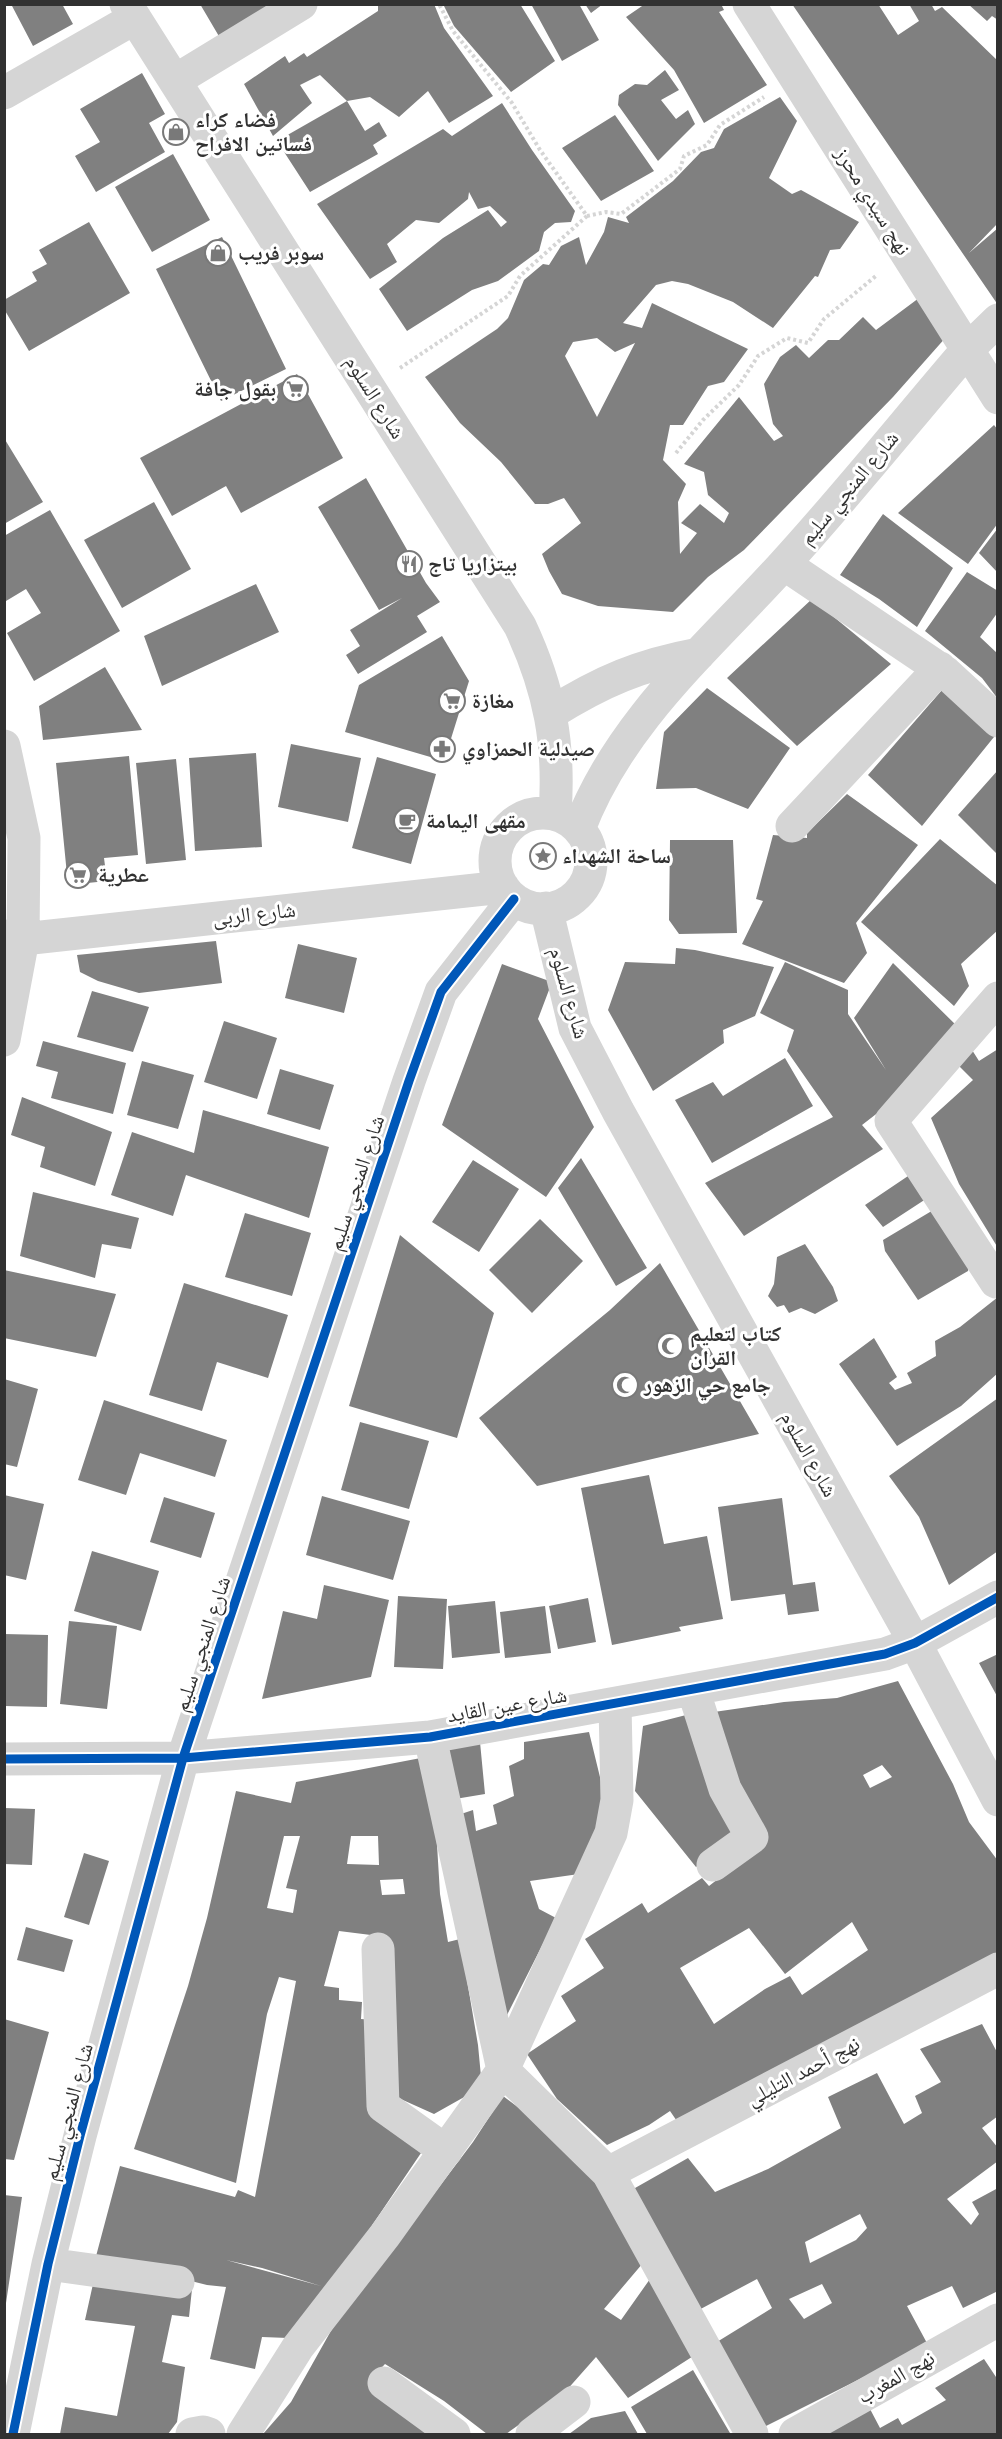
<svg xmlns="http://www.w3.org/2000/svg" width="1002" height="2439" font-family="'Nunito Sans','Noto Naskh Arabic',sans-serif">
<rect width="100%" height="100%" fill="#fff"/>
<path fill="#808080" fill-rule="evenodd" d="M11,4H62L73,24L33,46Z
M200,4H270L220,38Z
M378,4H434L444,28L493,96L449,123L428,91L399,117L370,97L347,101L320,75L300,85L312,103L273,136L244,84L285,56L289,63L304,53L307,57L378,11Z
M443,4H520L555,61L511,92L454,26Z
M531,4H579L599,40L562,61Z
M585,4H603L591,13Z
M645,4H721L724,10L719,12L767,85L704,123L674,70L626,17Z
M792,4H878L898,35L919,21L909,4H931L935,11L942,7L998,61V223L969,253L998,228V305Z
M968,4H998V20L992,16L987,21Z
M665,70L679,90L661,100L676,119L688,110L695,124L658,161L618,105L619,95L635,84L647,85Z
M142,73L165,114L149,123L165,152L96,192L75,156L100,142L80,109Z
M780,97L797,121L769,178L792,194L801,190L859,222L840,249L830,250L818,277L815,276L773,328L733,302L688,284L672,281L656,285L623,323L642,328L652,303L748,349L724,382L708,386L683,425H670L663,460L686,484L678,502L680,554L697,533L681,523L700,504L724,523L729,513L708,495L704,472L684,464L739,397L774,441L783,436L773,424L764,384L780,357L796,345L809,358L828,340H839L863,317L876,330L923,295L947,336L893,397L744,550L708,577L673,612L598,606L562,594L549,571L542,554L581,523L564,498L548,504H535L501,462L460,423L425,377L497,329L508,318L524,280L543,264L549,265L561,246L579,237L586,265L604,232L608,217L629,223L626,217L673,181L701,152L714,148L724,129ZM597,338L615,352L635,343L597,417L565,356L573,342Z
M347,101L365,131L379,122L387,136L373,145L378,154L310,192L277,141Z
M502,103L532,150L575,211L571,222L555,223L544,232L539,251L498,281L472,290L407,331L379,289L443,238L488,210L501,227L507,222L490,206L478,209L469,192L468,199L439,223L416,220L387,244L397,262L370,279L317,204L443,129L452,136Z
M615,115L654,171L601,201L562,148Z
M173,154L210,220L152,252L115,187Z
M89,222L130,293L29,351L4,309V300L37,281L32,272L47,264L39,250Z
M222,237L286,369L221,401L156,269Z
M297,374L343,458L241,513L226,486L172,516L140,458Z
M994,425L998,430V523L968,564L898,513Z
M4,438L43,502L4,524Z
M366,478L426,583L440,602L417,616L427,632L358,674L346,655L360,646L350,630L402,598L379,610L318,507Z
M154,502L191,569L122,608L84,540Z
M50,510L120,631L34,681L7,633L41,613L26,589L6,601L4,598V536Z
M883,514L953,568L917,627L879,599L840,575Z
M998,528V573L979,553Z
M967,572L998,591V612L980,637L998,654V699L982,678L925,631Z
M256,584L279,632L162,686L144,636Z
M812,599L891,664L797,746L727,678Z
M442,636L469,681L444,761L345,732L359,685Z
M105,667L142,730L43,740L39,706Z
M949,682L998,732L922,826L868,775Z
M707,688L790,748L748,809L696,788L656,789L664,732Z
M291,744L361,758L348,822L278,807Z
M256,753L262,847L195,851L189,758Z
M129,756L138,855L104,858L107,881L68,885L56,763Z
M377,757L436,774L411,864L352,848Z
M176,759L186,860L146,864L136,763Z
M998,770V855L958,815Z
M847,794L918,845L856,923L867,953L844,983L742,944L763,901L756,899L773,835L807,838V833Z
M940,839L998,886V930L961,964L969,986L954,1006L861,922Z
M670,840H733L737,933L679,934L669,920Z
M216,941L222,983L139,993L98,981L80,972L77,955Z
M298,944L357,958L344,1013L285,998Z
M676,948L695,950L774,967L755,1016L723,1030L724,1043L653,1091L608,1010L625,962L675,964Z
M785,962L848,990V1014L886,1070L854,1018L893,963L959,1028L902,1094L862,1125L883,1149L744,1236L705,1183L833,1117L787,1051L794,1030L760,1013Z
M502,964L552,982L538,1019L594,1127L546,1197L442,1125Z
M92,991L149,1007L133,1052L77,1037Z
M224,1021L277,1038L257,1099L204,1082Z
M43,1041L126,1063L113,1114L51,1098L58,1072L36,1066Z
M967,1042L979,1061L998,1049V1248L959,1184L931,1118L973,1080L953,1060Z
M785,1058L813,1106L712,1163L675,1100L713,1082L723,1096Z
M142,1061L194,1075L178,1129L127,1115Z
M280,1069L334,1085L320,1130L267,1114Z
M22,1097L112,1132L95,1186L40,1167L45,1147L11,1135Z
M203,1110L329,1147L309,1218L186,1175L173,1216L111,1195L132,1132L194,1153Z
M581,1158L647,1268L616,1286L558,1188Z
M473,1160L519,1189L479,1252L432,1222Z
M914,1172L932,1195L883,1227L865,1205Z
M33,1192L139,1218L131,1249L102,1244L95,1278L20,1256Z
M940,1206L971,1253L968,1271L918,1300L885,1251L883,1240Z
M245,1213L311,1233L292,1296L225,1277Z
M540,1219L583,1261L532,1313L489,1270Z
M400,1235L494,1313L457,1438L349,1406Z
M805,1244L833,1287L838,1301L815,1314L801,1308L789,1313L784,1305L777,1307L768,1296L774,1284L777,1257Z
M660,1263L759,1434L537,1486L479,1418L610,1310Z
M4,1270L116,1294L96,1357L4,1338Z
M184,1283L288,1315L268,1378L217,1362L202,1411L149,1395Z
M998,1297V1373L961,1406L897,1446L839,1364L874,1338L897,1377L889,1383L895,1390L912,1383L907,1373L936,1356L935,1341L960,1327Z
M4,1379L38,1389L17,1467L4,1464Z
M998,1398V1551L949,1585L919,1517L889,1476Z
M104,1400L227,1440L215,1477L140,1453L126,1495L78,1480Z
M360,1422L429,1441L409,1509L341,1490Z
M649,1475L664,1544L707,1536L723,1619L679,1627L681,1631L612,1645L581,1488Z
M4,1495L44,1504L26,1580L4,1575Z
M322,1496L410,1521L393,1580L306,1555Z
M164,1497L215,1513L201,1558L150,1542Z
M782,1498L793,1585L815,1582L819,1611L788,1615L785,1594L731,1601L718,1507Z
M92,1551L159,1571L141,1631L74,1611Z
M324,1585L389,1600L371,1677L262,1699L283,1611L317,1619Z
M398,1596L447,1599L443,1669L394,1667Z
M588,1598L596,1642L558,1649L549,1606Z
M495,1601L500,1653L452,1658L448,1606Z
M545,1606L551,1653L505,1658L500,1612Z
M69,1621L117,1626L107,1709L60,1704Z
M4,1634L48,1635L47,1707L4,1706Z
M998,1654V1698L979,1663Z
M898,1681L953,1784L969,1822L998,1861V1954L681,2127L670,2111L649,2125L607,2145L557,2099L527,2054L576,2021L561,1996L604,1968L585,1939L642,1903L648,1913L702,1878L709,1886L768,1840L754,1819L707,1713L784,1702L837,1698ZM882,1765L892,1777L870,1788L863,1775ZM852,1922L868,1950L802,1995L790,1976L765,1989L714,2024L680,1968L749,1928L785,1974Z
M690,1714L741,1834L696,1867L635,1791L643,1726Z
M589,1732L608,1810L579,1874L530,1881L539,1909L556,1918L505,2019L461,1814L473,1810L476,1831L497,1824L493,1805L514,1796L509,1766L524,1759V1742Z
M480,1742L485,1794L449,1800L440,1750Z
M426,1757L436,1828L440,1894L448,1942L460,1939L478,2045L482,2087L434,2114L394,2096L387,1937L339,1931L324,1986L339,1988V2000L362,2002L361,2019L375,2020L372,2066L421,2153L329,2289L288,2338L262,2337L255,2369L210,2359L226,2287L207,2285L147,2270L95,2260L120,2166L235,2197L238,2190L255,2197L296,1981L279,1977L267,2014L236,2183L134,2149L188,1986L207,1918L236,1791L291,1803L296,1782ZM284,1836H300L286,1888L297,1890L293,1913L267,1908ZM351,1836H378L379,1865L347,1864ZM403,1879L405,1894L382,1895L380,1880ZM226,2260L262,2268L321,2286Z
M4,1808L35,1809L32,1865L4,1864Z
M84,1853L109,1861L89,1925L64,1917Z
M26,1927L73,1940L64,1972L17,1960Z
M4,2019L49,2032L14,2160L4,2159Z
M982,2024L998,2054V2116L982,2128L998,2148V2161L947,2199L971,2225L979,2214L972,2202L998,2188V2291L963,2308L952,2286L907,2306L928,2345L760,2429L712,2345L772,2308L757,2279L695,2312L628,2192L688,2158L715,2192L768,2169L841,2128L828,2097L877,2073L904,2124L922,2113L915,2096L941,2082L920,2049ZM860,2214L867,2228L856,2240L810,2263L805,2242ZM822,2284L832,2303L804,2319L789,2299Z
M503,2096L554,2134L600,2181L643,2263L604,2309L621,2320L650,2279L698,2353L628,2398L596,2357L565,2392L506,2434H487L444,2401L385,2364L368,2382L439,2434H263L291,2402L332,2329L473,2142Z
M4,2195L22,2197L6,2303H4Z
M95,2275L192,2289L189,2317L172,2315L162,2362L185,2367L177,2422L168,2434H60L65,2407L117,2416L135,2326L85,2320Z
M984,2359L998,2380V2434H821L870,2409L880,2428L898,2418L902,2425L946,2400L935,2388Z
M693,2370L730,2433L647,2434L631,2407Z
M625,2411L638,2434H569L591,2418Z"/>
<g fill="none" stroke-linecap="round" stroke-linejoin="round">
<path stroke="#d5d5d5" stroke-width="4" stroke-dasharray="3 3" stroke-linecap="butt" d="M587,216L606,212L621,214L680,169L684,156L707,145L720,125L764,97
M400,368L508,296L520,276L587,216L540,150L512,103L453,31L439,4
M676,453L703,420L739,385L758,356L787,338L808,343L824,319L877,275"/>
<path stroke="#d5d5d5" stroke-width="33" d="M126,4L520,626C550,690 560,744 555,814
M749,4L998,398
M176,80L301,4
M4,93L135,18
M784,564L946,673L998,721
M551,713C602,681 640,665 699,654
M4,746L24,838L23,939L4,1040
M495 861a48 48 0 1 1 96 0a48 48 0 1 1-96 0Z
M792,826L940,668
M579,829C620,721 708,648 783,565C847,495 906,421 967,350L998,320
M546,908L575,1028L618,1111L915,1643L998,1800
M4,936L23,939L503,887
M996,1282L891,1121L998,998
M693,1689L725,1789L752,1837L713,1865
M430,1737L503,2070L608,2173L752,2434
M4,1759L183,1758L430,1737L885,1654L915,1643L998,1597
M378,1949L383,2106L446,2151
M608,2173L998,1969
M48,2264L178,2282
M384,2383L454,2434
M13,2434L48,2264L80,2136L183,1758L409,1081L441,992L514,899
M192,2434L203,2432L209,2434
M243,2434L298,2347L385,2235L503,2070L611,1833L617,1800L615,1704
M532,2434L574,2402
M795,2434L998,2320"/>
<defs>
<path id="cycleway" d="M4,1759L183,1758L430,1737L885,1654L915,1643L998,1597
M13,2434L48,2264L80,2136L183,1758L409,1081L441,992L514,899"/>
</defs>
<use href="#cycleway" stroke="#fff" stroke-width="13"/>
<use href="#cycleway" stroke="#0057b8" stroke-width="9"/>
</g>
<defs>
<symbol id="shop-ring" viewBox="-11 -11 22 22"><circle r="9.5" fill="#fff" stroke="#797979" stroke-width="1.5"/><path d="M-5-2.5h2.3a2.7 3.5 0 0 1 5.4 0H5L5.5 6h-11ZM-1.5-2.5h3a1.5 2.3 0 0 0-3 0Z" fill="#797979"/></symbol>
<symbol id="supermarket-ring" viewBox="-11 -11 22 22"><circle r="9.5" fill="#fff" stroke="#797979" stroke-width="1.5"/><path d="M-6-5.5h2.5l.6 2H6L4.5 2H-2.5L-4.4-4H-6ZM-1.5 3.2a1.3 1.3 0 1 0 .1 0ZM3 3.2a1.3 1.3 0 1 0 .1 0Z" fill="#797979"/></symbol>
<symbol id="restaurant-ring" viewBox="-11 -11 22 22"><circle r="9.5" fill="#fff" stroke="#797979" stroke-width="1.5"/><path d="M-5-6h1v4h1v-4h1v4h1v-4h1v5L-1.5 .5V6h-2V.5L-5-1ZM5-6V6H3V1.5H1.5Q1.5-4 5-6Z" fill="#797979"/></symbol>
<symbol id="pharmacy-ring" viewBox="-11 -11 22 22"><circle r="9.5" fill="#fff" stroke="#797979" stroke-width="1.5"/><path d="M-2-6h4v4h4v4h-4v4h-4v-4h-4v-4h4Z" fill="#797979"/></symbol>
<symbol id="cafe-ring" viewBox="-11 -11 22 22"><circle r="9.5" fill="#fff" stroke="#797979" stroke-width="1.5"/><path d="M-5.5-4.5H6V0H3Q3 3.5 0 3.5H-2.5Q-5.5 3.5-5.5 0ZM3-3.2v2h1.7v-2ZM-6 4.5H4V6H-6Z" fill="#797979"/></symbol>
<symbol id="sight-ring" viewBox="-11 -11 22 22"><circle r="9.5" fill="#fff" stroke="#797979" stroke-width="1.5"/><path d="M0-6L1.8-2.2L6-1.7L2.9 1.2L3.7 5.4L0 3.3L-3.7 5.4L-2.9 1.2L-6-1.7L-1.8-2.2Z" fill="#797979"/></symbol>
<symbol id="mosque-ring" viewBox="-11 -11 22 22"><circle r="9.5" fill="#fff" stroke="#797979" stroke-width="1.5"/><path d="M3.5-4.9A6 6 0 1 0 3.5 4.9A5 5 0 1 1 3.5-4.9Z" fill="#797979"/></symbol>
</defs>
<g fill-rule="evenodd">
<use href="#shop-ring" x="161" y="117" width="30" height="30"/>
<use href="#shop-ring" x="203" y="238" width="30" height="30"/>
<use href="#supermarket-ring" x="280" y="374" width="30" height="30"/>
<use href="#restaurant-ring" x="394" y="549" width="30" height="30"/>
<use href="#supermarket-ring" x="437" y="686" width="30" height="30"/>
<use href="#pharmacy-ring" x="427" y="734" width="30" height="30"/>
<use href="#cafe-ring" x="392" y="806" width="30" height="30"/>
<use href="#sight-ring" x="528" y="841" width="30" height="30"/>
<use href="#supermarket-ring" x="63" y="860" width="30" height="30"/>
<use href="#mosque-ring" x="655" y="1331" width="30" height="30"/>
<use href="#mosque-ring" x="610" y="1370" width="30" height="30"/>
</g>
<g text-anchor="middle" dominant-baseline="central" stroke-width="6" stroke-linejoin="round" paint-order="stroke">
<g font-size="21" font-weight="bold" fill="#313131" stroke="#fff" text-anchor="start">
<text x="195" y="120">فضاء كراء<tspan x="195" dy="24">فساتين الافراح</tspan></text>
<text x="238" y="253">سوبر فريب</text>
<text x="276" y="389" text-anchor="end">بقول جافة</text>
<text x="428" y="564">بيتزاريا تاج</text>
<text x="472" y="701">مغازة</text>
<text x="462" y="749">صيدلية الحمزاوي</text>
<text x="426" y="821">مقهى اليمامة</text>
<text x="562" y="856">ساحة الشهداء</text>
<text x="98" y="875">عطرية</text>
<text x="690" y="1334">كتاب لتعليم<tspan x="690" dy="24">القران</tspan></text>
<text x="644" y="1385">جامع حي الزهور</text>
</g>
<g font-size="21" fill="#313131" stroke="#fff">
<text transform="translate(873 201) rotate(58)">نهج سيدي محرز</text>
<text transform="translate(375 397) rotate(58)">شارع السلوم</text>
<text transform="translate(849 488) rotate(-50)">شارع المنجي سليم</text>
<text transform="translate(254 914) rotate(-6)">شارع الربى</text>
<text transform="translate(569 993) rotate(74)">شارع السلوم</text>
<text transform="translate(356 1183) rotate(-72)">شارع المنجي سليم</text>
<text transform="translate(809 1454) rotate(61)">شارع السلوم</text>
<text transform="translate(202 1644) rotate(-72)">شارع المنجي سليم</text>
<text transform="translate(507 1705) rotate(-10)">شارع عين القايد</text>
<text transform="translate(803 2071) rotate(-28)">نهج أحمد التليلي</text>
<text transform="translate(68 2112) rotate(-75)">شارع المنجي سليم</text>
<text transform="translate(896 2377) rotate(-30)">نهج المغرب</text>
</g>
</g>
<rect width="1002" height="2439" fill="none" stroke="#313131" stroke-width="12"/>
</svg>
